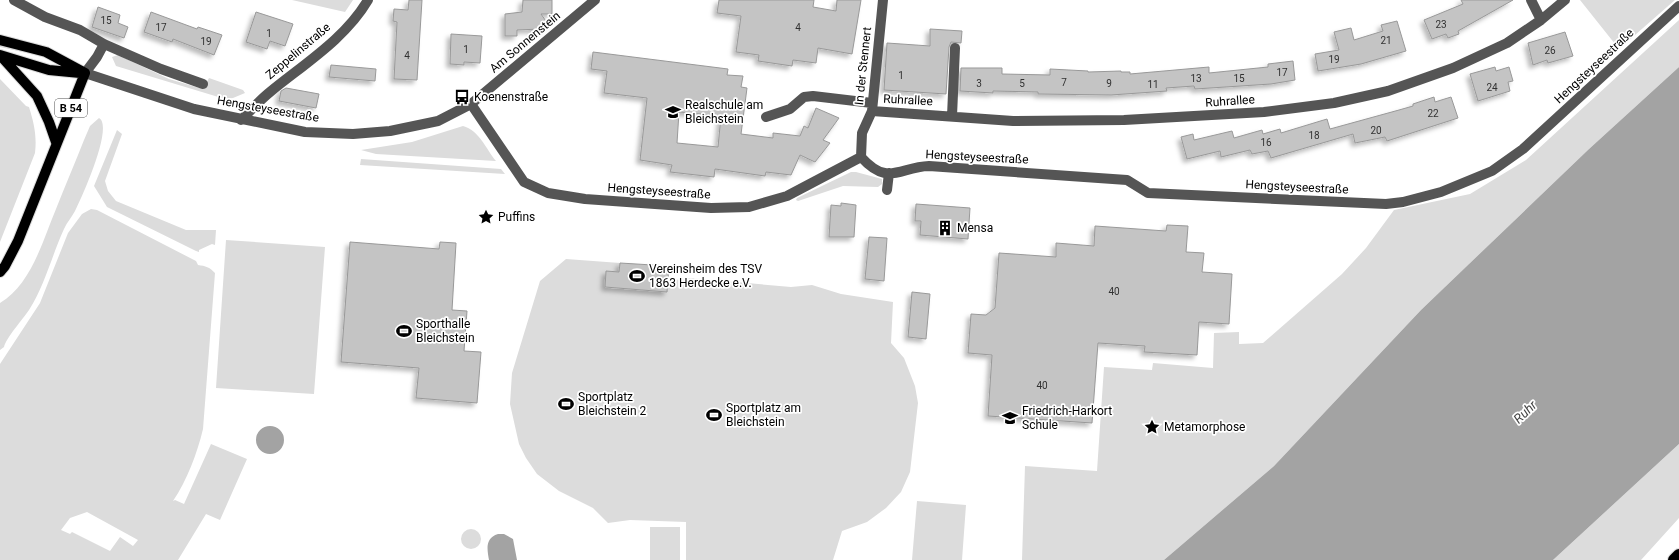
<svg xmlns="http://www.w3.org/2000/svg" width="1679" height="560" font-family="Roboto,sans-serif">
<defs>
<filter id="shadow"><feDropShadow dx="-3.5" dy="3.5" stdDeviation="2" flood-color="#0004"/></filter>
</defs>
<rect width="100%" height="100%" fill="#fff"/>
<path fill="#dcdcdc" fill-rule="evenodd" d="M292,0H353L345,12Z
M1580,0H1675L1619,49Z
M1679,20V67L1589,149L1421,310L1274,466L1164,560H1022L1025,466L1097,471L1104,367L1152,370L1153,363L1213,368L1214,333L1239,332V344L1263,343L1342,274L1366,248L1394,210L1470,194L1526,160Z
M0,44L42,55V56L0,47Z
M118,55L169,79L203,89L209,78L243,90L245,93L233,98L225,99L116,66L112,57Z
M0,79L26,106L29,107C34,123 37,136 35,153L0,242Z
M99,118C114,126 82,197 75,211C72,217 67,222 64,229C52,255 45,285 29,310C23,319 6,338 4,347L0,350V303C31,285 43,240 56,209C65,186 75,163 84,140L90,126Z
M463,126C479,130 486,149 496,161L376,154L361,150L412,142Z
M117,130L122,134L105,181L108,191L116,201L186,230H216L215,245L212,244L199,250V252L196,251L107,207L94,186Z
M361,159L501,169L505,174L360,165Z
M851,172H856L882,179V184L878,187L843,186L798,201L796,200L797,198Z
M91,209L97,210L196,261L198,265C206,266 209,267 215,273L203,429C197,454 187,480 173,501L175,500L184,504L211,444L247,459L220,520L206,514L178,560H0V364L40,303L68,233L82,214ZM87,512L138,540L133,546L120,537L110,551L72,532L70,534L61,530L70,518Z
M226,240L325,247L314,394L216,388Z
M566,259L620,263L619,272H606L605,288L667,292L668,279L683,280L690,278L791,287L812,285L841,294L893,302L891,343L904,358L915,386L918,403L910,472L901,492L886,508L867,522L842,531L833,560H686V522L630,520L608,523L593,508L559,491L537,474L526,458L519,444L510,404L512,373L540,281Z
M1679,444V518L1641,560H1553Z
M917,501L966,505L962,560H912Z
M650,527H680V560H650Z
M461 539a10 10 0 1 1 20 0a10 10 0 1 1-20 0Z"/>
<path fill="#a3a3a3" d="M1679,67V444L1553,560H1164L1274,466L1421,310L1589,149Z
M256 440a14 14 0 1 1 28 0a14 14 0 1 1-28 0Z
M498,534H504L513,539L517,560H489C487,549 485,538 498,534Z"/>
<path fill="#c4c4c4" stroke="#999" fill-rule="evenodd" filter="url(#shadow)" d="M409,0H422L417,80L394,79L397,22L393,21L394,9L408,10Z
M523,0H552V14H541L548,24L541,29L517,30V36H505V14L522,12Z
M719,0H814L813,7L836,11L837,0H861L852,54L818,48L816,63L793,60L792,66L758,61L759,55L736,52L741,16L717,13Z
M1461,0H1513L1458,31L1459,34L1448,38L1446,34L1432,39L1424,20L1463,4Z
M98,7L120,15L118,23L128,27L124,38L92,27Z
M151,12L197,29L198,27L222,35L214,55L173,39L172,42L144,32Z
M256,12L293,24L285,46L270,41L267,49L246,42Z
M1397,21L1406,51L1361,64L1318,71L1315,54L1339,50L1334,32L1351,28L1354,40L1383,31L1381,25Z
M930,29L962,31L961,43L951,42L949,47L946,94L884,90L887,43L930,46Z
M1565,32L1573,56L1548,63L1547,60L1533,65L1528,43Z
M451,34L482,36L480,63L464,62V65L450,64Z
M593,52L728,69L727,75L743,76L741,87L747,88L741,134L773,138V133L800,136L804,126L808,128L816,108L839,118L823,140L830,143L815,162L800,155L791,175L766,172L765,176L715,169L714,177L670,172L672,165L640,160L647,98L604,93L607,71L591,69ZM679,112L721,116L718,147L677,143Z
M1293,61L1295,80L1271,84L1195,89L1194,86L1166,88L1167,91L1111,95L1038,94V92L993,91V93L960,91L961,68H1002V74L1050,75V69L1088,71V72L1121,71V72H1130V74L1209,67V73L1268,67V64Z
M331,65L376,69L375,81L329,77Z
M1495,67L1496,71L1509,67L1513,81L1508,82L1510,91L1478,101L1470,74Z
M286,88L319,94L316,108L279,101L281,91Z
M1434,97L1435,102L1451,97L1458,118L1387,141L1385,137L1355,143L1353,134L1271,158L1268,151L1252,154L1250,150L1221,157L1220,151L1187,159L1181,137L1193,134L1194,140L1232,131L1234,138L1262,130L1263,134L1280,129L1281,133L1327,119L1330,129L1399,110L1413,106V104Z
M841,203L856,205L854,237H829L831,205L841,206Z
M916,204L970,208L968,239L920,235L921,221H915Z
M1167,225L1188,226L1186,252L1204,253L1202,272L1232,274L1229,324L1199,322L1197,355L1144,352L1145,346L1098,343L1092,423L988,416L992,355L968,353L971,314L986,315L995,308L999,253L1056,257V243L1094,246L1095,226L1166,231Z
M869,237L887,238L884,281L865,279Z
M350,242L439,249L440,242L456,243L452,310L467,311L464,351L481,352L477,403L416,398L419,368L341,362Z
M620,263L669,266L667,292L605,287L606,271L619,272Z
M912,292L930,294L926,339L908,337Z"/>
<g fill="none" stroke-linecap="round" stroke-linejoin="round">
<defs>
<path id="major" d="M0,40L46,52L85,73
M0,55L37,96L49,122L56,142
M0,55L49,70L80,73
M0,272L5,266L18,241L85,73"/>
<path id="highway" d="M1674,560L1679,555"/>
</defs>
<use href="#major" stroke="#dbdbdb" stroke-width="12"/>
<use href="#highway" stroke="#dbdbdb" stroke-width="14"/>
<path stroke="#555" stroke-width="10" d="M14,0L45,17L80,30L104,44L161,69L203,84
M1531,0L1541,20
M104,44L97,57L85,73L194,109L305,132L353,134L390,131L438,121L471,104L595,0
M471,104L524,182L548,193L585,199L711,208L749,207L787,196L861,157
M872,111L1013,121L1124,120L1264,112L1334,103L1388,91L1453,68L1507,43L1541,20L1565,0
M952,116L955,48
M766,117L790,109L804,97L813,96L872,103
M241,120C251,110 260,100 270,92C304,64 345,39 368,0
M861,157C888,187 899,167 929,166L1127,180L1148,193L1386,204L1403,202L1441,192L1492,171L1523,149L1679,6
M861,157L862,133L872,111L883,0
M887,190L889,173"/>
<use href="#major" stroke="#000" stroke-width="10"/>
<use href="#highway" stroke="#000" stroke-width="12"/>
</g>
<defs>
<symbol id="bus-bare" viewBox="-9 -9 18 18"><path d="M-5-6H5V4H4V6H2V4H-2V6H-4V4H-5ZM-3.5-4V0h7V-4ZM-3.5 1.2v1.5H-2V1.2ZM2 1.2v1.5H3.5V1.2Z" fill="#000" stroke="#fff" stroke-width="2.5" paint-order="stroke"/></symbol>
<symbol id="school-bare" viewBox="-9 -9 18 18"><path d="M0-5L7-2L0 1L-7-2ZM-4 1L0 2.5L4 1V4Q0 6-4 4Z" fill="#000" stroke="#fff" stroke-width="2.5" paint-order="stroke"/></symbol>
<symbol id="sight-bare" viewBox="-9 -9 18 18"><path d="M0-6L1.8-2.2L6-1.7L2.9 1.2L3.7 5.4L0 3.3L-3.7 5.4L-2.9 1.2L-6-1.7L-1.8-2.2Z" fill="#000" stroke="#fff" stroke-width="2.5" paint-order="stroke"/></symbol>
<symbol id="building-bare" viewBox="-9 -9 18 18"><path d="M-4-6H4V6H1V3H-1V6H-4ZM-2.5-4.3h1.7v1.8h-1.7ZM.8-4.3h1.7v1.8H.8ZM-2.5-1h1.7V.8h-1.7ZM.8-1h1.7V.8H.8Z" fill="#000" stroke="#fff" stroke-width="2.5" paint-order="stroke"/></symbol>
<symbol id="stadium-bare" viewBox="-9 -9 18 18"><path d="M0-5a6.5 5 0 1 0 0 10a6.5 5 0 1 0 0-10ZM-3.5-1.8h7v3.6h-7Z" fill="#000" stroke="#fff" stroke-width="2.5" paint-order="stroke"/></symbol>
</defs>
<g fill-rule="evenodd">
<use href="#bus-bare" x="451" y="86" width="22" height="22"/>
<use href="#school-bare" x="662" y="101" width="22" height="22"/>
<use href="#sight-bare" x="475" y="206" width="22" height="22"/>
<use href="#building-bare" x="934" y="217" width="22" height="22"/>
<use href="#stadium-bare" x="626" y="265" width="22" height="22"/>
<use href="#stadium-bare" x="393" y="320" width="22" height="22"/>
<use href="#stadium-bare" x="555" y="393" width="22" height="22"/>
<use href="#stadium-bare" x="703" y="404" width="22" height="22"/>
<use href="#school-bare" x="999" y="407" width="22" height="22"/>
<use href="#sight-bare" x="1141" y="416" width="22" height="22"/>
</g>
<g text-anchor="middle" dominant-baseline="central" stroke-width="3.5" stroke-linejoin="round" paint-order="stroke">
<g font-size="10" fill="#313131">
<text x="106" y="20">15</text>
<text x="1441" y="24">23</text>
<text x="161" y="27">17</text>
<text x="798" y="27">4</text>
<text x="269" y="33">1</text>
<text x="1386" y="40">21</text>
<text x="206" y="41">19</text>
<text x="466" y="49">1</text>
<text x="1550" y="50">26</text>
<text x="407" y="55">4</text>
<text x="1334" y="59">19</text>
<text x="1282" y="72">17</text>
<text x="901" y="75">1</text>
<text x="1196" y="78">13</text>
<text x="1239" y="78">15</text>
<text x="1064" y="82">7</text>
<text x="979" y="83">3</text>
<text x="1022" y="83">5</text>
<text x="1109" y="83">9</text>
<text x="1153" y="84">11</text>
<text x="1492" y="87">24</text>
<text x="1433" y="113">22</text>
<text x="1376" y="130">20</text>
<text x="1314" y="135">18</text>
<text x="1266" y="142">16</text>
<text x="1114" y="291">40</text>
<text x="1042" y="385">40</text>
</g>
<rect fill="#fff" stroke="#4c4c4c" stroke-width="1" x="55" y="99" width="32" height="18" rx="3"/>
<g font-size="11" font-weight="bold" fill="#000">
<text x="71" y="108">B 54</text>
</g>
<g font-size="12" fill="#000" stroke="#fff">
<text transform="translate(525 42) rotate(-40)">Am Sonnenstein</text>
<text transform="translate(298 51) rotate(-40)">Zeppelinstraße</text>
<text transform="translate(863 66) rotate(-84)">In der Stennert</text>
<text transform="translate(1594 66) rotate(-43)">Hengsteyseestraße</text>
<text transform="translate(908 100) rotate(3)">Ruhrallee</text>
<text transform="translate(1230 101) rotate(-4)">Ruhrallee</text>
<text transform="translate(268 109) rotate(10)">Hengsteyseestraße</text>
<text transform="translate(977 157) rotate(3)">Hengsteyseestraße</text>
<text transform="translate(1297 187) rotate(3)">Hengsteyseestraße</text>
<text transform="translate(659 191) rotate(4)">Hengsteyseestraße</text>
</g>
<g font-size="12" fill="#000" stroke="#fff" text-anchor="start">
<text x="474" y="97">Koenenstraße</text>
<text x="685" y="105">Realschule am<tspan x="685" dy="14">Bleichstein</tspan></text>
<text x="498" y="217">Puffins</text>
<text x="957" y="228">Mensa</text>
<text x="649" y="269">Vereinsheim des TSV<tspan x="649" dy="14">1863 Herdecke e.V.</tspan></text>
<text x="416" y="324">Sporthalle<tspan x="416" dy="14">Bleichstein</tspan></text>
<text x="578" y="397">Sportplatz<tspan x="578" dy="14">Bleichstein 2</tspan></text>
<text x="726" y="408">Sportplatz am<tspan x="726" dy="14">Bleichstein</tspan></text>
<text x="1022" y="411">Friedrich-Harkort<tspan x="1022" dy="14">Schule</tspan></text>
<text x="1164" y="427">Metamorphose</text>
</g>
<g font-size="13" font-style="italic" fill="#444" stroke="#fff">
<text transform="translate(1525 412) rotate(-44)">Ruhr</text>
</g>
</g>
</svg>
